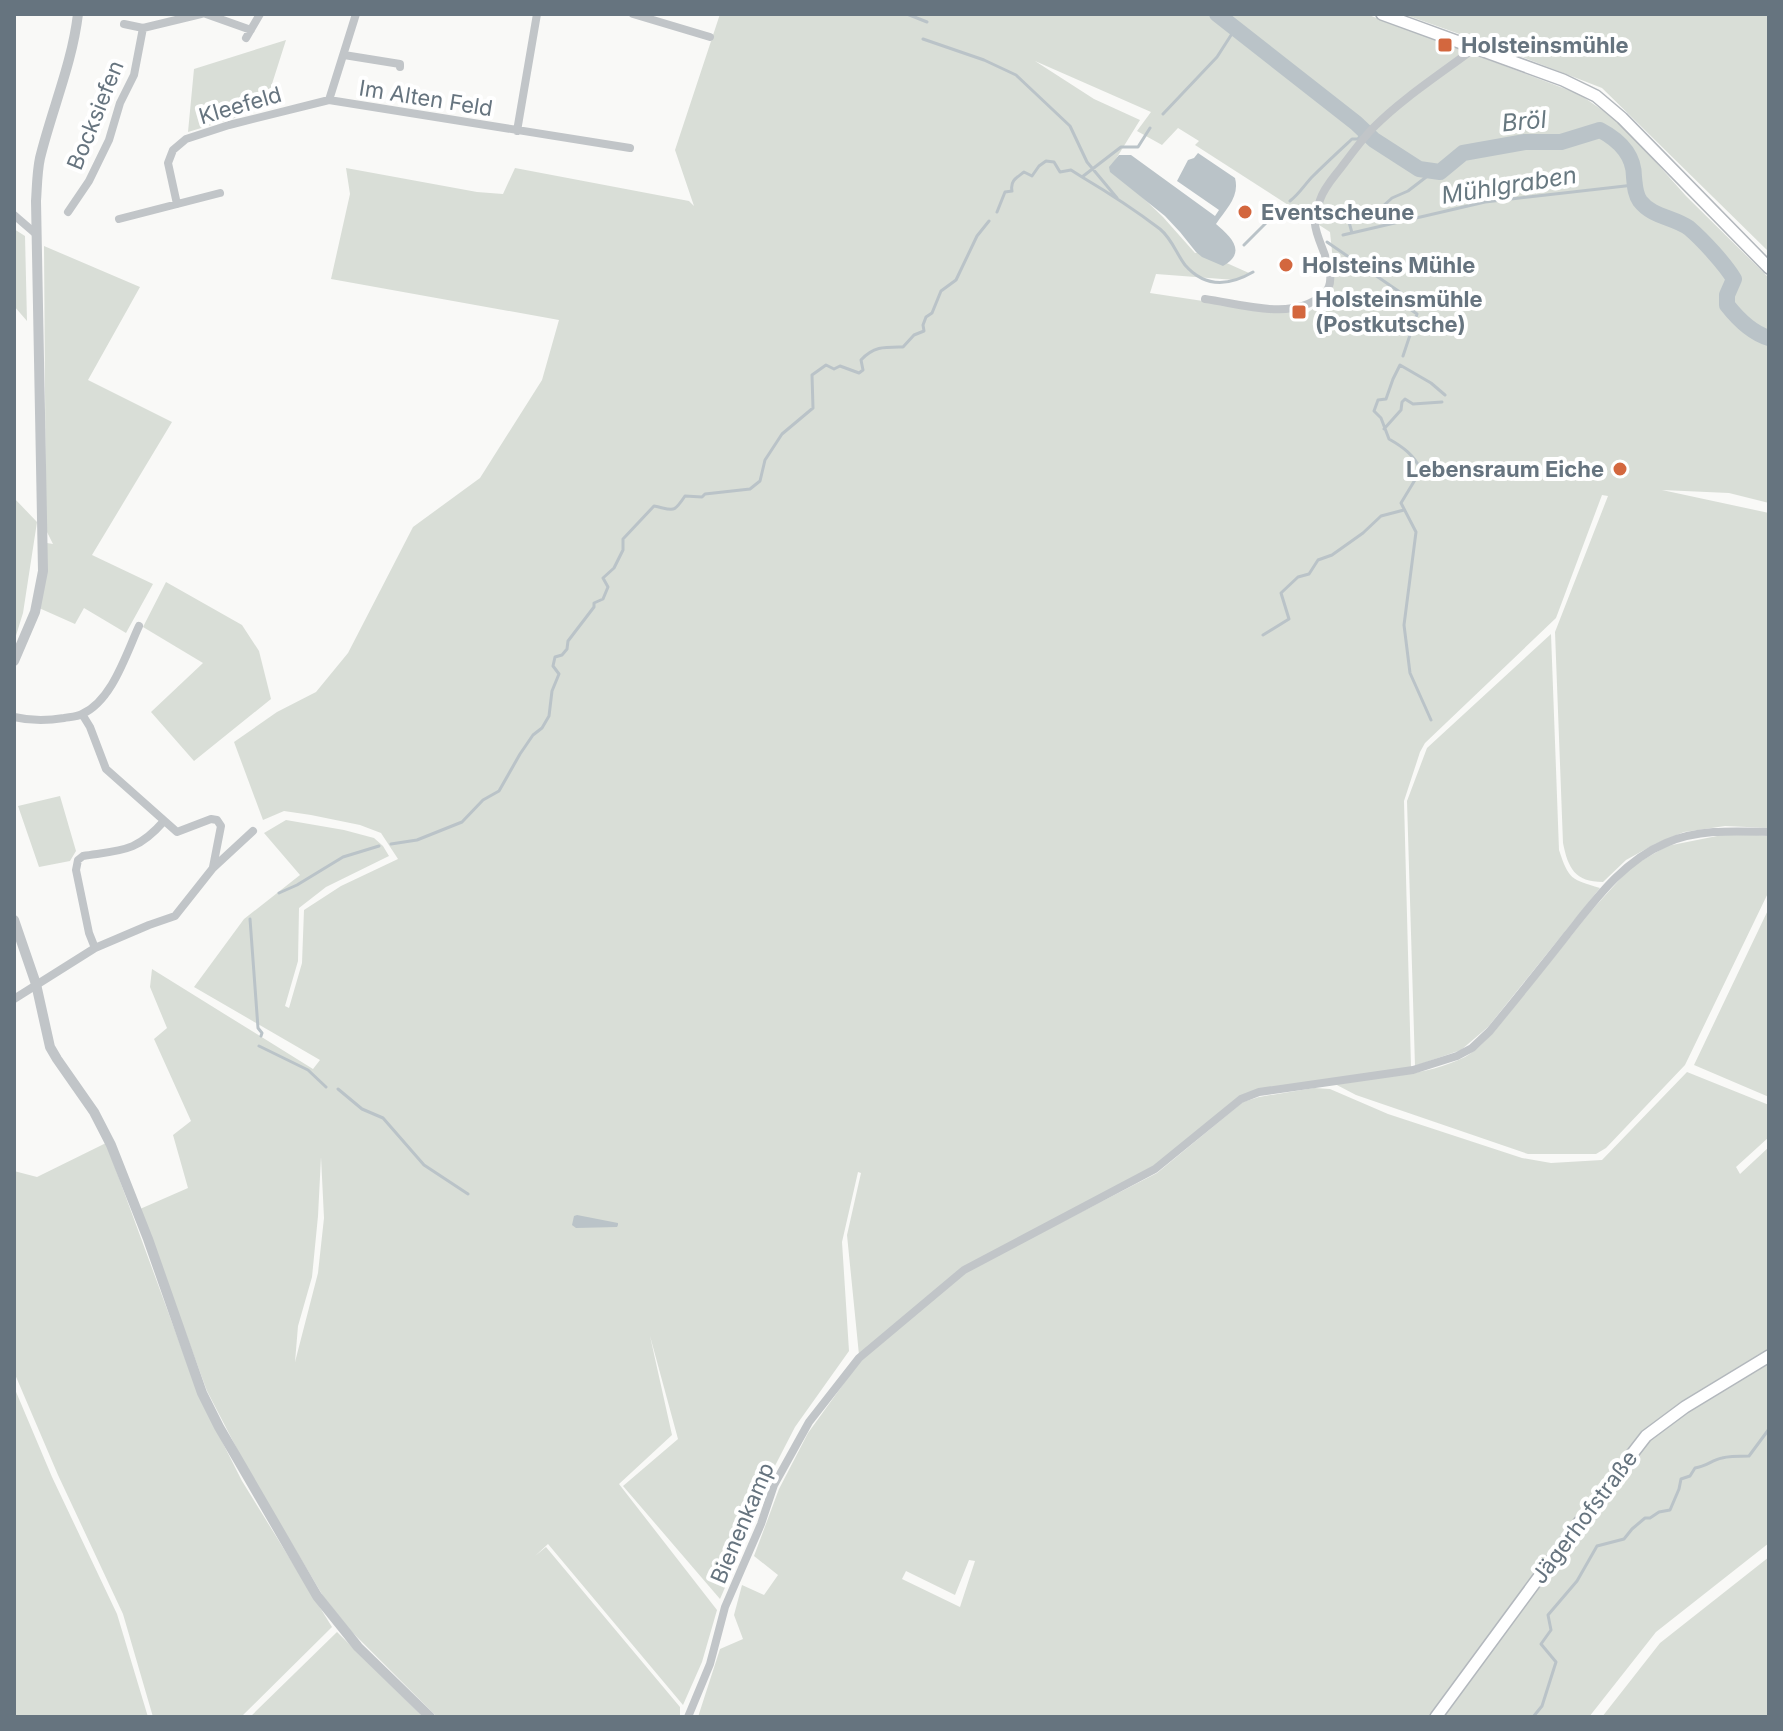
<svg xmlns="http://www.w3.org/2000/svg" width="1783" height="1731" font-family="Inter,sans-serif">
<rect width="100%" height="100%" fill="#f9f9f7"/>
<path fill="#d9ded7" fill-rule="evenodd" d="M720,14H1366L1579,94L1621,123L1686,196L1769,278V503L1729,493L1662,490L1769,513V828L1725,826L1684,832L1655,844L1626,860L1603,882C1575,882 1568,868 1563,843L1555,632L1608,496L1602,495L1556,618L1425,743L1420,752L1404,801L1411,1067L1260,1089L1154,1166L967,1265L859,1355L847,1235L861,1173L858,1172L842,1242L849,1351L795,1427L760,1495L753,1523L720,1599L623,1486L678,1439L650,1336L672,1435L619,1484L717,1610L702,1662L683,1705L548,1544L535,1556L546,1547L680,1707V1717H437L351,1631L323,1596L248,1470L207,1391L140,1209L188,1188L173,1135L191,1121L154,1039L167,1028L150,987L152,969L313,1069L320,1060L194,987L244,919L300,875L264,833L286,820L344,830L374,838L383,846L389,856L326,887L299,908L298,961L285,1006L289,1008L302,963L304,910L341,886L398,859L381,833L360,825L311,815L284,811L263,820L234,742L277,712L316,692L348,653L413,527L480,478L542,380L559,320L331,279L350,194L346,168L477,192L503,194L515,168L689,201L694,206L675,150ZM1035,61L1151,112L1137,131L1162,145L1178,128L1199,141L1195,145L1330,232L1333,261V292L1326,300L1307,313L1236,306L1150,293L1156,274L1235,280L1249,273L1202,252L1195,253L1163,217L1111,167L1140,120L1094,99ZM321,1157L324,1218L318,1273L295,1362L298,1326L312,1277L318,1216Z
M1403,14H1769V252L1602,88L1499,48Z
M286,40L264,109L188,132L194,69Z
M14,229L25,236L27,321L14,306Z
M44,246L140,287L88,380L172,422L92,555L153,584L126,633L84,608L75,624L39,608L47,543L53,544L46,530Z
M14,498L37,522L23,613L14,642Z
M166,582L242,625L259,651L271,699L194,761L151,712L203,663L143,627Z
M1551,634L1559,850C1569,880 1571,879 1600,888L1488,1027L1461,1050L1415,1066L1407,801L1427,748Z
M60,796L76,851L70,861L39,867L18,806Z
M1732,833L1769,836V891L1685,1065L1606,1148L1596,1154H1528L1356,1095L1333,1083C1375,1078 1427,1076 1465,1057C1476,1051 1485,1041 1494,1032L1591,911L1631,867L1667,846Z
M1769,908V1097L1694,1065Z
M1687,1072L1769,1105V1137L1736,1167L1740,1174L1769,1147V1543L1656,1632L1589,1717H698L720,1649L743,1639L734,1615L742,1585L764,1595L778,1575L754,1556L779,1489L808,1433L863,1357L969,1270L1157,1173L1243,1102L1259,1097L1314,1088L1330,1089L1388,1114L1522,1158L1551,1163L1602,1160ZM969,1560L975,1561L960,1607L902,1579L906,1571L955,1595Z
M106,1143L199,1396L242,1481L332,1627L241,1717H153L123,1614L58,1475L14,1372V1171L37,1177Z
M14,1387L52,1477L117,1614L148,1717H14Z
M1769,1557V1717H1602L1660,1643Z
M337,1632L423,1717H250Z"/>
<path fill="#bac3c8" d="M1198,153L1235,178C1240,197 1226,209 1216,224C1230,236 1248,252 1223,266L1202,257L1196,252L1180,232L1165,216L1110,172L1109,167L1119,155H1131L1215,216L1219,210L1177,181L1188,160L1194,158Z
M577,1215L618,1223V1225L617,1227L576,1228L572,1225L574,1216Z"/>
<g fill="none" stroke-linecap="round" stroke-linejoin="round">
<path stroke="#bac3c8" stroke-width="3" d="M907,14L927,22
M923,39L984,60L1016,75L1070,126L1087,162L1117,198
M1163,114L1217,57L1235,29
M1082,177C1109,193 1135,210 1160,229C1172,239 1176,253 1185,265C1205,288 1229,286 1253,272
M1290,201C1300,193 1305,184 1313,176C1326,163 1338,152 1352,139H1358L1364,131
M997,212L1005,192L1012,191C1010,181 1016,178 1024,172L1032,176L1039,166L1046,161L1054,162L1060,172L1071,170L1082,177L1121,147H1138L1150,128
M1352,233L1349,222L1382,207L1392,198L1408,191L1434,171
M1343,235L1485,202L1634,185
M1327,242L1407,297L1403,304L1417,314L1403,356
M1244,245L1280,209
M1384,429L1401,410L1402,402L1405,399L1413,404L1442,402
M1263,635L1289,619L1281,593L1298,577L1309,574L1318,560L1332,555L1363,533L1381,516L1404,510
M1431,720L1410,673L1404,625L1416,532L1401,503L1421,470C1414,455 1403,447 1389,439L1381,418L1374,411L1378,400L1386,399L1393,379L1400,365L1431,383L1445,395
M391,844L417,840L462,822L483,800L499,791L520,754L533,735L542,728L549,716L552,691L559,674L553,666L555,657L562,655L567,649L568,641L594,607V603L603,599L608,587L603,578L614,568L623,550V539L654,506C674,510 673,514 685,496L702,497L705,494L750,489L760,481L765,460L782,434L813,408L812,375L826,365L834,369L840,366L859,373L863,370L861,360C874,346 885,347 903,347L914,335L924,331L923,325L926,317L932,313L941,291L956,280L977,236L989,221
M279,893L297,885L343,857L379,846
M250,919L258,1028L262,1033L261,1036
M259,1046L308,1070L326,1087
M338,1089L362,1109L383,1118L424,1165L468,1194
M1533,1717L1542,1706L1556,1662L1541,1644L1551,1630L1548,1615L1577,1581L1597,1546L1624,1539L1632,1529L1645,1518H1650L1659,1512L1670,1510L1679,1489L1681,1479L1690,1476L1695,1468C1707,1466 1712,1460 1722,1458C1729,1456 1741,1456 1749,1456L1769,1429"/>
<path stroke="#bac3c8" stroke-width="16" d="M1217,14L1356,123L1374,140L1419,169L1440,172L1463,153L1525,142H1561L1600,130C1619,140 1634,155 1634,177C1635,186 1635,194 1640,201C1652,217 1674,217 1689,228C1703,240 1725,264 1734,279L1727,295V305C1738,319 1752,333 1769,338"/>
<defs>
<path id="secondary" d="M1382,14L1563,80L1596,96L1622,118L1769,268
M1436,1717L1578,1524L1646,1436L1685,1407L1769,1356"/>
</defs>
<use href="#secondary" stroke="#b3b8bd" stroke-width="14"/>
<path stroke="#c1c5c8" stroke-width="8" d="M206,14L251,30
M633,14L710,37
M124,24L143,28
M246,38L260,14
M344,55L400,64V67
M329,100L356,14
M517,131L537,14
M177,204L168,163L173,150L186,139L229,125L329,100L630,148
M68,212L89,181L109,140L120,103L134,75L143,28L201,14
M14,215L36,234
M119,219L220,193
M1205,299C1242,304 1292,322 1324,294C1342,277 1316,243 1315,224C1315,218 1318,207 1320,200C1324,187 1335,176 1343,165C1353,152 1363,138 1374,127C1404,97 1442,73 1476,47
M82,714L90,727L106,769L177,832L211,819L217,820L221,826L213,867
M14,717C31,721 46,721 64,718C69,717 77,717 82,714C112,701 126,654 139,626
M95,948L89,933L76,870L78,860L83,856C122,850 137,852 164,821
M14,999L95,948L149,925L175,916L213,868L253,831
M688,1717L710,1664L725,1607L761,1524L774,1485L809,1422L859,1358L964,1270L1155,1169L1241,1099L1259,1092L1413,1070L1457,1056L1472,1048L1490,1031C1516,999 1542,967 1567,935C1595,900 1623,861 1666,843C1698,829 1734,831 1769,832"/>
<path stroke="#c1c5c8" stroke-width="10" d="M14,661L35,612L43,571L36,201C37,187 37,172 40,158C52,109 72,64 78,14
M14,920L36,984L50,1047L57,1059L94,1112L111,1145L148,1239L202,1393L219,1427L317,1596L358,1647L430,1717"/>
<use href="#secondary" stroke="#fff" stroke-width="11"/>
</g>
<g fill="#d3673e" stroke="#fff" stroke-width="3">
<rect x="1437" y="37" width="16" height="16" rx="4"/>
<circle cx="1245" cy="212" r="8"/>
<circle cx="1286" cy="265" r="8"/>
<rect x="1291" y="304" width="16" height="16" rx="4"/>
<circle cx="1620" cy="469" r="8"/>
</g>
<g text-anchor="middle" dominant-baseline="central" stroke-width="8" stroke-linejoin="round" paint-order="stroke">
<g font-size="22" font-weight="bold" fill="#66747f" stroke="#fff" text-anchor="start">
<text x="1461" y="45">Holsteinsmühle</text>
<text x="1261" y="212">Eventscheune</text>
<text x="1302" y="265">Holsteins Mühle</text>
<text x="1315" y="299">Holsteinsmühle<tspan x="1315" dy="25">(Postkutsche)</tspan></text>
<text x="1604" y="469" text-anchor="end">Lebensraum Eiche</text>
</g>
<g font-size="22" fill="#66747f" stroke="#fff">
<text transform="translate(426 98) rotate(9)">Im Alten Feld</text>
<text transform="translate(240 105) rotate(-16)">Kleefeld</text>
<text transform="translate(95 115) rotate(-68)">Bocksiefen</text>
<text transform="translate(1584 1517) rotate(-53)">Jägerhofstraße</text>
<text transform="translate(742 1523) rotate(-67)">Bienenkamp</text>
</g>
<g font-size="24" font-style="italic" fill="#677880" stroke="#fff">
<text transform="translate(1524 121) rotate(-5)">Bröl</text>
<text transform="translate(1509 185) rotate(-9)">Mühlgraben</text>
</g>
</g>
<rect width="1783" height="1731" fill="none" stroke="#66747f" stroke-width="32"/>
</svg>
